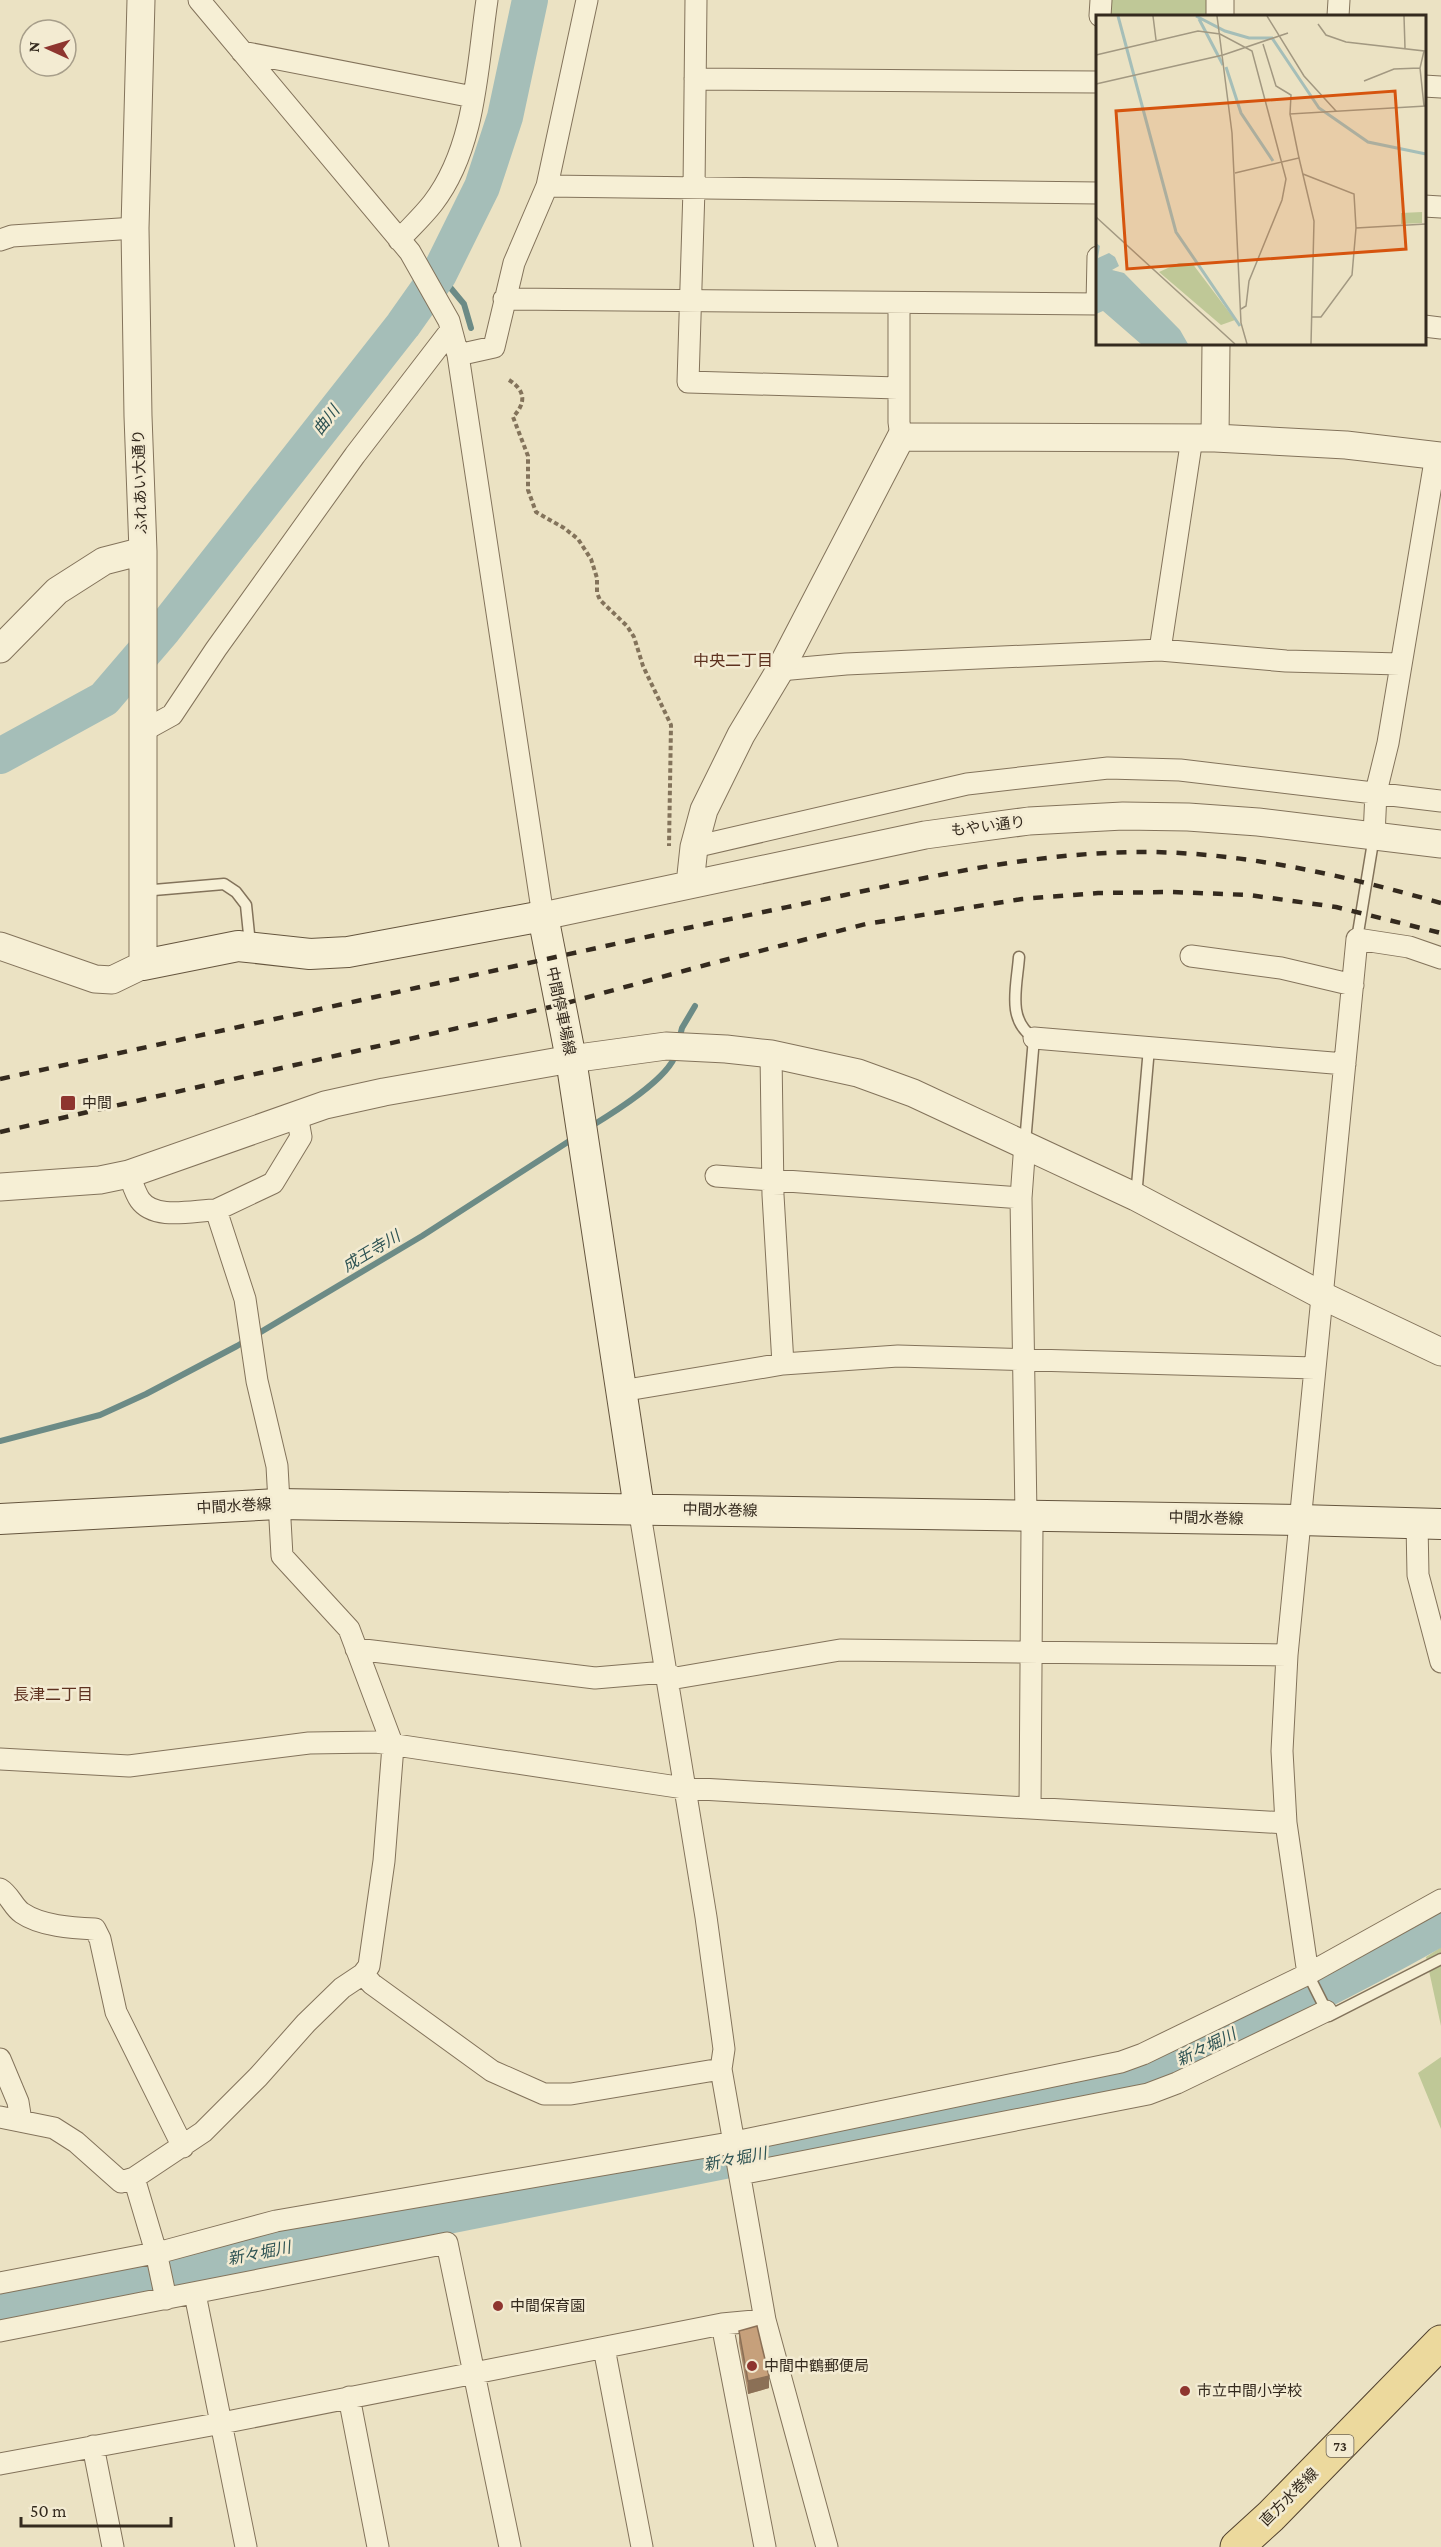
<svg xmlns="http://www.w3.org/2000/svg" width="1441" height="2547" font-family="'Crimson Pro','Noto Sans JP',serif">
<rect width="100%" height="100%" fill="#ebe2c3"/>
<path fill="#bfc897" d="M1110,0H1207V16H1110Z
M1441,1947V2026L1426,1957Z
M1441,2057V2129L1418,2073Z"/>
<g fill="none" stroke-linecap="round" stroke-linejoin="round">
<path stroke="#6c8b86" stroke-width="6" d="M439,274L464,304L471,328
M679,1040L682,1028L695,1006
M590,1127C613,1113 670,1078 676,1053
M0,1441L100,1415L146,1394L237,1346L422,1236L574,1138"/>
<path stroke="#a5beb8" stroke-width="36" d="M0,756L104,699L164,629L403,325L439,274L482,187L505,117L530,0
M0,2305L1142,2078C1243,2030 1344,1983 1441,1927"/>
<defs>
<path id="service" d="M142,891L224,884L236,892L246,905L250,944
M1357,939L1374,836
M1019,957C1017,986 1006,1020 1034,1038L1025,1143
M1136,1197L1149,1048
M1308,1974L1329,2016L1441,1959"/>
<path id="minor" d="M199,0L410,252L449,321L458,355L543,916
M696,0L694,189L688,382L898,388
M1100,16L1101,0
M1338,16L1339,0
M242,52L473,97
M695,79L1098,82
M1424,86L1441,87
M547,186L1098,193
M1424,206L1441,207
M0,240L12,236L135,228
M399,240C410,228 423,216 433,203C476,147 477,67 487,0
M504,299L1098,304
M899,303V422L901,437
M1097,304L1098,257
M1424,326L1441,328
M458,355L494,347L514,263L547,186L587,0
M1160,650L1192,438
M780,670L846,664L1160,650L1286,661L1400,664
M143,731L172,715L216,649L355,455L451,330
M1374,836L1376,792L1388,743L1436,455
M694,847L967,784L1108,768L1180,770L1441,801
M1191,956L1281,968L1353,985
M1034,1038L1345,1064
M771,1054L773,1195L783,1364
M1025,1143L1021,1198L1026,1515L1032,1526L1030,1808
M716,1176L1021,1198
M216,1210L273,1183L301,1137L297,1115
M621,1391L783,1364L898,1356L1315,1368
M639,1508L706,1917L724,2049L721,2069L765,2320L827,2547
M1417,1523L1418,1575L1441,1662
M356,1649L595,1678L665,1672L676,1678L840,1650L1287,1655
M0,1759L129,1766L309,1743L376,1742L684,1788L1286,1823
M0,1889C10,1895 13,1907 22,1913C41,1926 72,1928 95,1929L100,1939L116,2012L183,2147
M363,1974L372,1984L492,2071L544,2094H571L721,2069
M1308,1974L1286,1823L1282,1751L1287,1655L1357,939L1409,947L1441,958
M0,2059L18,2102L21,2121
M0,2117L54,2128L76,2142L121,2182L134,2178L203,2132L258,2077L306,2023L342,1988L363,1974L369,1966L384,1861L393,1746L349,1629L282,1556L277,1466L257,1381L245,1299L216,1210C195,1210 155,1221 140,1200C135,1193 132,1182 129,1174
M740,2174L1148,2094L1177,2083L1326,2011
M134,2178L156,2252L166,2299
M0,2283L165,2251L276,2221L735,2142L1121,2062L1143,2054L1308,1974L1441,1900
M195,2294L246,2547
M722,2324L765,2547
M0,2331L447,2243L510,2547
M604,2348L642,2547
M349,2397L378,2547
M93,2446L113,2547
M0,2464L222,2423L722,2324L765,2320"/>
<path id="tertiary" d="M1220,16V0
M1215,438L1216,344
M0,649L57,591L104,561L143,551
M690,884L694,847L704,810L741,735L780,670L901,437L1215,438L1346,445L1441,456
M543,916L925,835L1029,821L1123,816L1188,817L1258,822L1441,844
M0,946L95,979L112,980L143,965V551L138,416L135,228L141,0
M0,1187L100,1180L129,1174L325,1105L384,1092L571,1059L666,1046L726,1049L771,1054L858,1073L913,1093L1136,1197L1323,1296L1441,1352"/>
<path id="secondary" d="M143,965L238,946L310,954L348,952L543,916L571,1059L639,1508
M0,1519L278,1504L1300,1520L1441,1524"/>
<path id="primary" d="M1237,2547L1271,2516L1441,2342"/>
</defs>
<use href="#service" stroke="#83735b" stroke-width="13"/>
<use href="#minor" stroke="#83735b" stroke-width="23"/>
<use href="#tertiary" stroke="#83735b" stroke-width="29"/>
<use href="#secondary" stroke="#65553e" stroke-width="32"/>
<use href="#primary" stroke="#51412f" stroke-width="35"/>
<path stroke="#83735b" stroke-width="4" stroke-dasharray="4.5 3" stroke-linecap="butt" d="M509,380C526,391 526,403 513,417L528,456V490L536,512L564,528L578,539L591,559L597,578V593L600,600L627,626L634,637L643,666L671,725L669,846"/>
<use href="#service" stroke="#f6efd5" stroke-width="10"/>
<use href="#minor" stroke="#f6efd5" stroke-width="21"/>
<use href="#tertiary" stroke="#f6efd5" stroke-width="27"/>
<use href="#secondary" stroke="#f6efd5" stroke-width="30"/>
<use href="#primary" stroke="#ecd99d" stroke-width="33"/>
<path stroke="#342a1e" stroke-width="4.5" stroke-dasharray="10 10" stroke-linecap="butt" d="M0,1079C226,1030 452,980 678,930C743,916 808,903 873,889C960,870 1047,853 1136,852C1240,851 1342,875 1441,903
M0,1132L559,1005L713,963L866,924L1022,899L1098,893L1172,892L1249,895L1336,907L1441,933"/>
</g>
<path fill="#aa8a6a" d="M739,2331L769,2388L748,2394L739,2343Z"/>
<path fill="#8b7056" d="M769,2376V2388L748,2394V2381Z"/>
<path fill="#c6a07b" stroke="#8b7056" stroke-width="1.5" d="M757,2326L769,2376L748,2381L739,2331Z"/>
<g fill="#8e352f" stroke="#f3ebd2" stroke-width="2">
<rect x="60" y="1095" width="16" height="16" rx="3"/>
<circle cx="498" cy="2306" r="6"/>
<circle cx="752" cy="2366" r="6"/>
<circle cx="1185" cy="2391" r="6"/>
</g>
<g text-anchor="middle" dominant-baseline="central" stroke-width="5" stroke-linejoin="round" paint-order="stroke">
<rect fill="#f3ebd2" stroke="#6d6454" stroke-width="1.5" x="1326.5" y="2435" width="27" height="22" rx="4.5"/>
<g font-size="14" font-weight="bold" fill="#342a1e">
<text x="1340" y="2446">73</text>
</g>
<g font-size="15" fill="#342a1e" stroke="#f3ebd2">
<text transform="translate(140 482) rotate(-92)">ふれあい大通り</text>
<text transform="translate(988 826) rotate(-7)">もやい通り</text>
<text transform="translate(561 1011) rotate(78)">中間停車場線</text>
<text transform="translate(234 1506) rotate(-3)">中間水巻線</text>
<text transform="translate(720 1510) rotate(1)">中間水巻線</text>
<text transform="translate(1206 1518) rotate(1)">中間水巻線</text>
<text transform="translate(1289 2497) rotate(-45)">直方水巻線</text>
</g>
<g font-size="15" fill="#342a1e" stroke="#f3ebd2" text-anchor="start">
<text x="82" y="1103">中間</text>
<text x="510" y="2306">中間保育園</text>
<text x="764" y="2366">中間中鶴郵便局</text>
<text x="1197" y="2391">市立中間小学校</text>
</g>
<g font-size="16" font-style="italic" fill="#2e5353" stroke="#f3ebd2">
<text transform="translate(326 420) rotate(-52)">曲川</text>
<text transform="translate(371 1251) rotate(-31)">成王寺川</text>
<text transform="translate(1206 2047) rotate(-26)">新々堀川</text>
<text transform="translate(735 2159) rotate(-11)">新々堀川</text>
<text transform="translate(259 2253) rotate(-11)">新々堀川</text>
</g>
<g font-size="16" fill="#5e3220" stroke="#f3ebd2">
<text x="733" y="660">中央二丁目</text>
<text x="53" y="1694">長津二丁目</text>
</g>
</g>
<g transform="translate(1096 15)">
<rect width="330" height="330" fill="#ebe2c3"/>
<path d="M326,197V208L305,209V198ZM83,248H96L139,305L125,310L63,257Z" fill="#bfc897"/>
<path d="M0,228L4,231L2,243L13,238L19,242L23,251L16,255L28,258L84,315L92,329H45L7,296L0,299Z" fill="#a5beb8"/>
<path fill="none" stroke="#a5beb8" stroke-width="3" d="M22,1L80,217L144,311M100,1L129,16L153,23H176L223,93L272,127L330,139M103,4L127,50M130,52L145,98L177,146"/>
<path fill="none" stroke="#a29881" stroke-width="1.5" d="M57,1L60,25M121,1L136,118L145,308L151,329M171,1L208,61L240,96M308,1L309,33M222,9L230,20L250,27L328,36L324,53L328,91M167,29L180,71L195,80L194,99L330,91M0,40L102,16L124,19L156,36L190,164L186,185L153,266L150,291L145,294M268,66L298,54L324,53M0,69L127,40L192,18M203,143L218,206L215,329M139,158L203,143L194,99M207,159L258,179L260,213L256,260L225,302H215M0,202L139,329M260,213L330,209"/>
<path fill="#d6540e" fill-opacity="0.15" stroke="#d6540e" stroke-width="3" d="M299,76L310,234L31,254L20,96Z"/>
<rect width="330" height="330" fill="none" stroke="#342a1e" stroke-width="3"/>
</g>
<g transform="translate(48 48) rotate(274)"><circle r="28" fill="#f3ebd2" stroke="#a79e8a" stroke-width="1.5"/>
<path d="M0-4.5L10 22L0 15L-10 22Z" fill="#8e352f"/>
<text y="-9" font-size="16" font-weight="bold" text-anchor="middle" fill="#342a1e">N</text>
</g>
<path d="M21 2517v9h150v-9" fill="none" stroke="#342a1e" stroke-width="3"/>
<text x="30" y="2517" font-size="18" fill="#342a1e" stroke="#f3ebd2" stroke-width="4.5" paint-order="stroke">50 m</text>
</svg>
